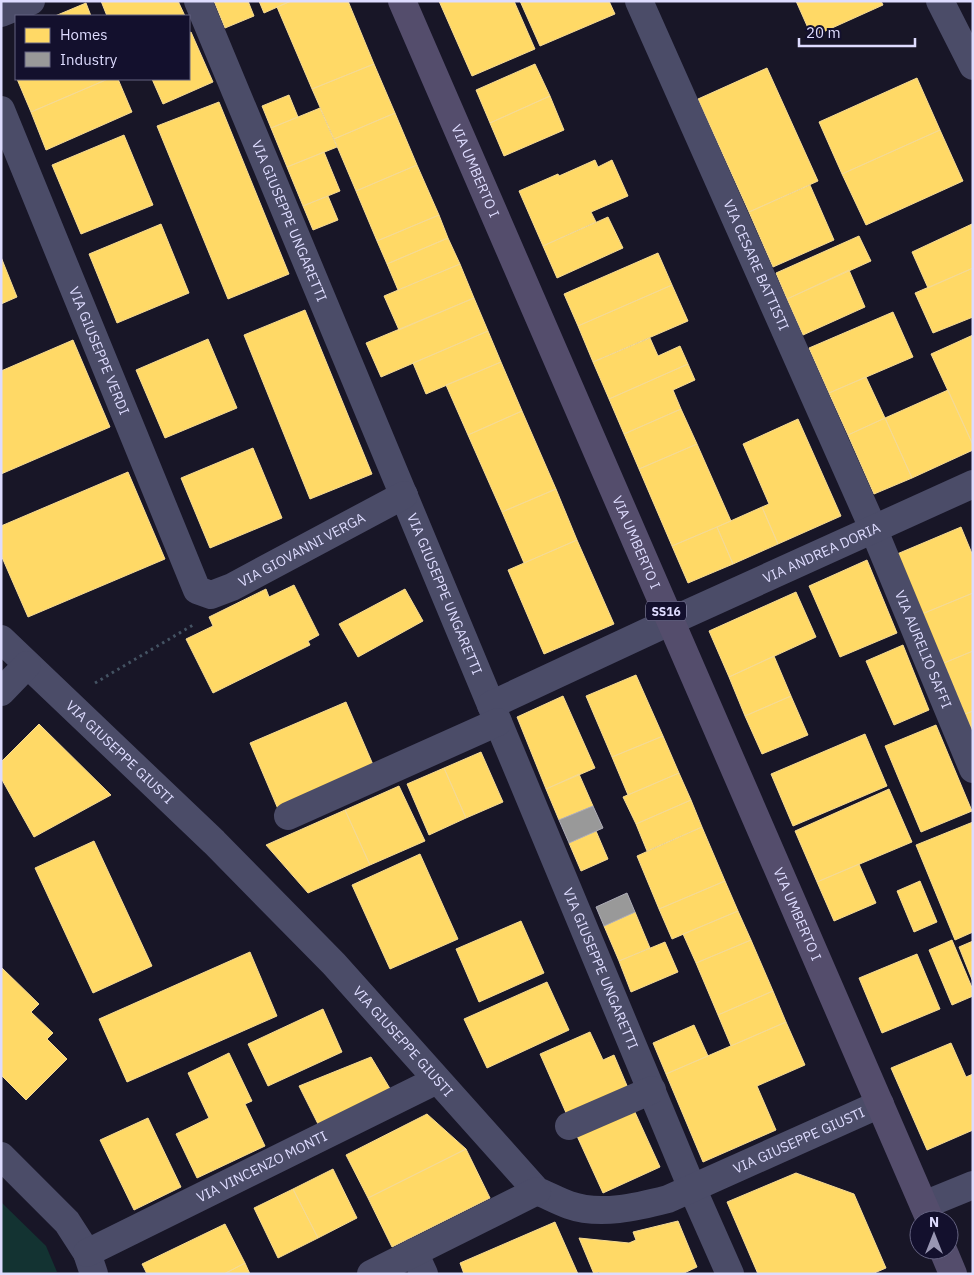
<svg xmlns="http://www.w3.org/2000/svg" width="974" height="1275" font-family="'IBM Plex Sans',sans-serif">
<rect width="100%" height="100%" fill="#181627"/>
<path fill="#133332" d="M1,1202L46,1246L57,1272L1,1274Z"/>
<path fill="#ffd966" stroke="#f5da94" d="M101,1H178L185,16H107Z
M214,1H248L254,16L225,28Z
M259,1H291L264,13Z
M291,1H348L374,64L312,89L277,7Z
M439,1H514L535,49L472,76Z
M520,1H609L615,14L540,46Z
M796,1H881L883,5L812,37Z
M86,3L91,16H55Z
M191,32L213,82L163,104L152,79H189V33Z
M374,64L395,113L334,139L312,89Z
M535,64L550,96L490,123L476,90Z
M767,68L818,181L749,212L698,99Z
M917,78L940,130L842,174L819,122Z
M17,79H108L31,112Z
M108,79H118L132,112L46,150L31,112Z
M289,95L298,117L271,128L262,106Z
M550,96L564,130L504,156L490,123Z
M219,102L289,274L228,299L157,126Z
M320,108L337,147L287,167L271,128Z
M395,113L417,165L356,191L334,139Z
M940,130L963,181L866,225L842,174Z
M124,135L153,205L81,234L52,165Z
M324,152L340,191L303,206L287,167Z
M595,160L598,167L612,160L628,196L591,212L596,222L543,246L519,191L558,174L559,176Z
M417,165L439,215L377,241L356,191Z
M810,185L834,240L773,267L749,212Z
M328,196L338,220L313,230L303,206Z
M439,215L448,238L387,264L377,241Z
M608,217L623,248L557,278L543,246Z
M161,224L189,293L117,323L89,254Z
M972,224L973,268L928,288L912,252Z
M859,236L871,261L787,299L776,273Z
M448,238L460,264L398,290L387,264Z
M658,253L672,285L578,326L564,294Z
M1,257L17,297L1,304Z
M460,264L474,298L399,330L384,296Z
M973,268V317L933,333L915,293Z
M849,270L865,307L803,335L787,299Z
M672,285L688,321L593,362L578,326Z
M474,298L488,331L381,377L366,343Z
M305,310L372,474L310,499L244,335Z
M893,312L913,357L829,393L809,348Z
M488,331L501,362L426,394L413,363Z
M973,335V445L931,354Z
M650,338L658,356L680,346L688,364L609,399L593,362Z
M208,339L237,408L165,438L136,370Z
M73,340L110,427L1,474V371Z
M501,362L522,411L468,435L446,385Z
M688,364L695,380L673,390L681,409L624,434L609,399Z
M866,377L885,418L848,435L829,393Z
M948,390L973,445V450L912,478L885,418Z
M681,409L697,444L639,469L624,434Z
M522,411L556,489L502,512L468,435Z
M885,418L912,478L874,494L848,435Z
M798,419L841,516L778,544L762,507L769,504L743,444Z
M697,444L731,521L672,546L639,469Z
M253,448L282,518L210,548L181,478Z
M128,472L165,559L28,617L1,555V526Z
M556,489L577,540L524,563L502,512Z
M762,507L778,544L733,564L717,527Z
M717,527L733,564L688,583L672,546Z
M961,527L973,556V593L922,614L897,554Z
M577,540L614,624L544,654L508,570Z
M867,560L897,633L840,657L809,586Z
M294,585L319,635L308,641L310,645L213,693L186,639L213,626L209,617L266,589L269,597Z
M405,589L423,621L358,657L339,624Z
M796,592L816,637L729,677L709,631Z
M973,593V651L944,663L922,614Z
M903,645L929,710L894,725L866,661Z
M973,651V711L965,714L944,663Z
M774,656L791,696L745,716L729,677Z
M636,675L663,736L612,757L586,696Z
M563,696L595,768L546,789L517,717Z
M791,696L808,735L762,754L745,716Z
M346,702L374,767L278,809L250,743Z
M973,711V733L965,714Z
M39,724L111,795L34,837L1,778V762Z
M936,725L972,811L921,832L885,746Z
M865,734L887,786L793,826L771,774Z
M663,736L679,773L628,795L612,757Z
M481,752L503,802L466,818L444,768Z
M444,768L466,818L429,835L407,784Z
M679,773L691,800L636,824L623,797Z
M579,774L593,806L559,820L546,789Z
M399,786L425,841L370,865L345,810Z
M889,789L912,842L817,882L795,831Z
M691,800L702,827L647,851L636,824Z
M345,810L370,865L308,893L266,845Z
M973,822V932L955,940L916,845Z
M702,827L725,881L659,909L637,856Z
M596,831L608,859L581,871L569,843Z
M94,841L152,966L93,993L35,868Z
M420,854L458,939L390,969L352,885Z
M859,864L876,903L834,921L817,882Z
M725,881L738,911L672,939L659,909Z
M920,881L937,922L914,932L897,891Z
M738,911L751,940L696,963L683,934Z
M635,912L650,948L619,961L604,926Z
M521,921L544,973L479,1002L456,949Z
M751,940L773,991L718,1015L696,963Z
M952,940L973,990V996L952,1005L929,950Z
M973,941V982L959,947Z
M665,942L678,972L631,992L619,961Z
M250,952L277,1016L127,1082L99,1019Z
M917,954L940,1009L882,1033L859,978Z
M1,967L39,1004L31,1012L53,1033L47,1039L67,1059L26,1100L1,1075Z
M547,982L569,1030L487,1068L464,1019Z
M773,991L786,1022L731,1046L718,1015Z
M323,1009L342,1052L268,1086L248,1044Z
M786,1022L805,1065L757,1086L776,1130L703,1162L666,1074Z
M694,1025L708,1056L666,1074L653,1043Z
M590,1032L603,1060L614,1055L628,1088L567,1115L540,1054Z
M951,1043L966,1077L973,1074V1130L927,1150L891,1068Z
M229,1053L252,1101L245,1104L265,1146L197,1178L176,1134L209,1118L188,1073Z
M371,1057L392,1092L320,1128L299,1086Z
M634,1110L660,1167L603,1193L577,1136Z
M427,1114L466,1149L368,1198L346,1155Z
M148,1118L181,1187L134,1210L100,1140Z
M466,1149L490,1198L392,1247L368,1198Z
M333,1169L357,1218L318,1238L293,1189Z
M796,1173L854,1194L886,1268L872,1274H758L727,1202Z
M293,1189L318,1238L278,1258L254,1208Z
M678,1221L697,1267L682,1274H600L599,1272L594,1274L579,1238L629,1243L636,1240L633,1232Z
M555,1222L578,1274H464L460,1263Z
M225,1224L245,1263L224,1274H147L142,1264Z
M245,1263L250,1274H224Z"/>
<path fill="#999" stroke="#aeadb8" d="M593,806L603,828L569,843L559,820Z
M627,893L635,912L604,926L596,907Z"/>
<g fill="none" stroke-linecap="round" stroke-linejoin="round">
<path stroke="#445363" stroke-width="3" stroke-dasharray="2.5 4" stroke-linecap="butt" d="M95,683L193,625"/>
<g stroke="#4b4c68" stroke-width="28">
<path id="s1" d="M198,1L692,1188L730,1274"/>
<path id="s2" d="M639,1L873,528L973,769"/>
<path d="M940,1L973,66"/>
<path d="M1,13L31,1"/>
<path id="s3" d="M1,110L197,590L211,595L232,587L404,495"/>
<path id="s4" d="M1,639L214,842L334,964L537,1191C547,1195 558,1201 569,1205C600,1216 637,1207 668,1199L880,1104"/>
<path d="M1,692L27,665"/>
<path id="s5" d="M491,705L671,621L973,484"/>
<path d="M288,816L498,722"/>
<path d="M569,1126L652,1090"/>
<path d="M1,1156L67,1222L87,1253L94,1274"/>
<path d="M924,1205L973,1185"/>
<path d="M414,1252L424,1274"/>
<path id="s6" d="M87,1253L437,1080"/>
<path d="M371,1274L537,1191"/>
</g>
<g stroke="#544d6c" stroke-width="28">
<path id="s7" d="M402,1L930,1220"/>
<path d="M943,1250L953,1274"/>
</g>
</g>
<g text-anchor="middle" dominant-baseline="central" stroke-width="5" stroke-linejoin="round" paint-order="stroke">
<rect fill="#13102d" stroke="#a19fc0" stroke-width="1" x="646" y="601.5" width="40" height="19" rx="4"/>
<g font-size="12" font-weight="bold" fill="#dedcff">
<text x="666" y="611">SS16</text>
</g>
<g font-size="14" fill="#dedcff" stroke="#13102d">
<text stroke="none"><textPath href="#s7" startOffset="185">VIA UMBERTO I</textPath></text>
<text stroke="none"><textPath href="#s1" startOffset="238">VIA GIUSEPPE UNGARETTI</textPath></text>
<text stroke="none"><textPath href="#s2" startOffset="289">VIA CESARE BATTISTI</textPath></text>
<text stroke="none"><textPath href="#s3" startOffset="260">VIA GIUSEPPE VERDI</textPath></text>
<text stroke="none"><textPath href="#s7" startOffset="590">VIA UMBERTO I</textPath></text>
<text stroke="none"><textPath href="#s3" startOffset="635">VIA GIOVANNI VERGA</textPath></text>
<text stroke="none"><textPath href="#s5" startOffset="364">VIA ANDREA DORIA</textPath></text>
<text stroke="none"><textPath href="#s1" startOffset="642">VIA GIUSEPPE UNGARETTI</textPath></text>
<text stroke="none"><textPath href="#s2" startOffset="708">VIA AURELIO SAFFI</textPath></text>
<text stroke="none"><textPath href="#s4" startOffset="164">VIA GIUSEPPE GIUSTI</textPath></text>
<text stroke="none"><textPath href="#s7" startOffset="995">VIA UMBERTO I</textPath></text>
<text stroke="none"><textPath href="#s1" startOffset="1048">VIA GIUSEPPE UNGARETTI</textPath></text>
<text stroke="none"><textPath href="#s4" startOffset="569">VIA GIUSEPPE GIUSTI</textPath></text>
<text stroke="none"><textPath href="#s4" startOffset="1049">VIA GIUSEPPE GIUSTI</textPath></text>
<text stroke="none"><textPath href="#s6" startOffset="195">VIA VINCENZO MONTI</textPath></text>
</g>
</g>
<rect width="974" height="1275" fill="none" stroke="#dedcff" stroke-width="5"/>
<rect x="15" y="15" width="175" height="65" fill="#13102d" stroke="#646281"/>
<rect x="25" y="28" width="25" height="15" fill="#ffd966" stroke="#646281"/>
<text x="60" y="40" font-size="15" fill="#dedcff">Homes</text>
<rect x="25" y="52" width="25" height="15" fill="#999999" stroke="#646281"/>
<text x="60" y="65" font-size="15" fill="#dedcff">Industry</text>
<g transform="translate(934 1235)"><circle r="24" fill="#13102d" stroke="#646281"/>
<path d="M0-4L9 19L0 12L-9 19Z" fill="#9997b3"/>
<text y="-8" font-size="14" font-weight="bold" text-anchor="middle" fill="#dedcff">N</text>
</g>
<path d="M799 38v8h116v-8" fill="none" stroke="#dedcff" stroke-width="2.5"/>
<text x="806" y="38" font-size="15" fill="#dedcff" stroke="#13102d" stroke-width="4" paint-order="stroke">20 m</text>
</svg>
